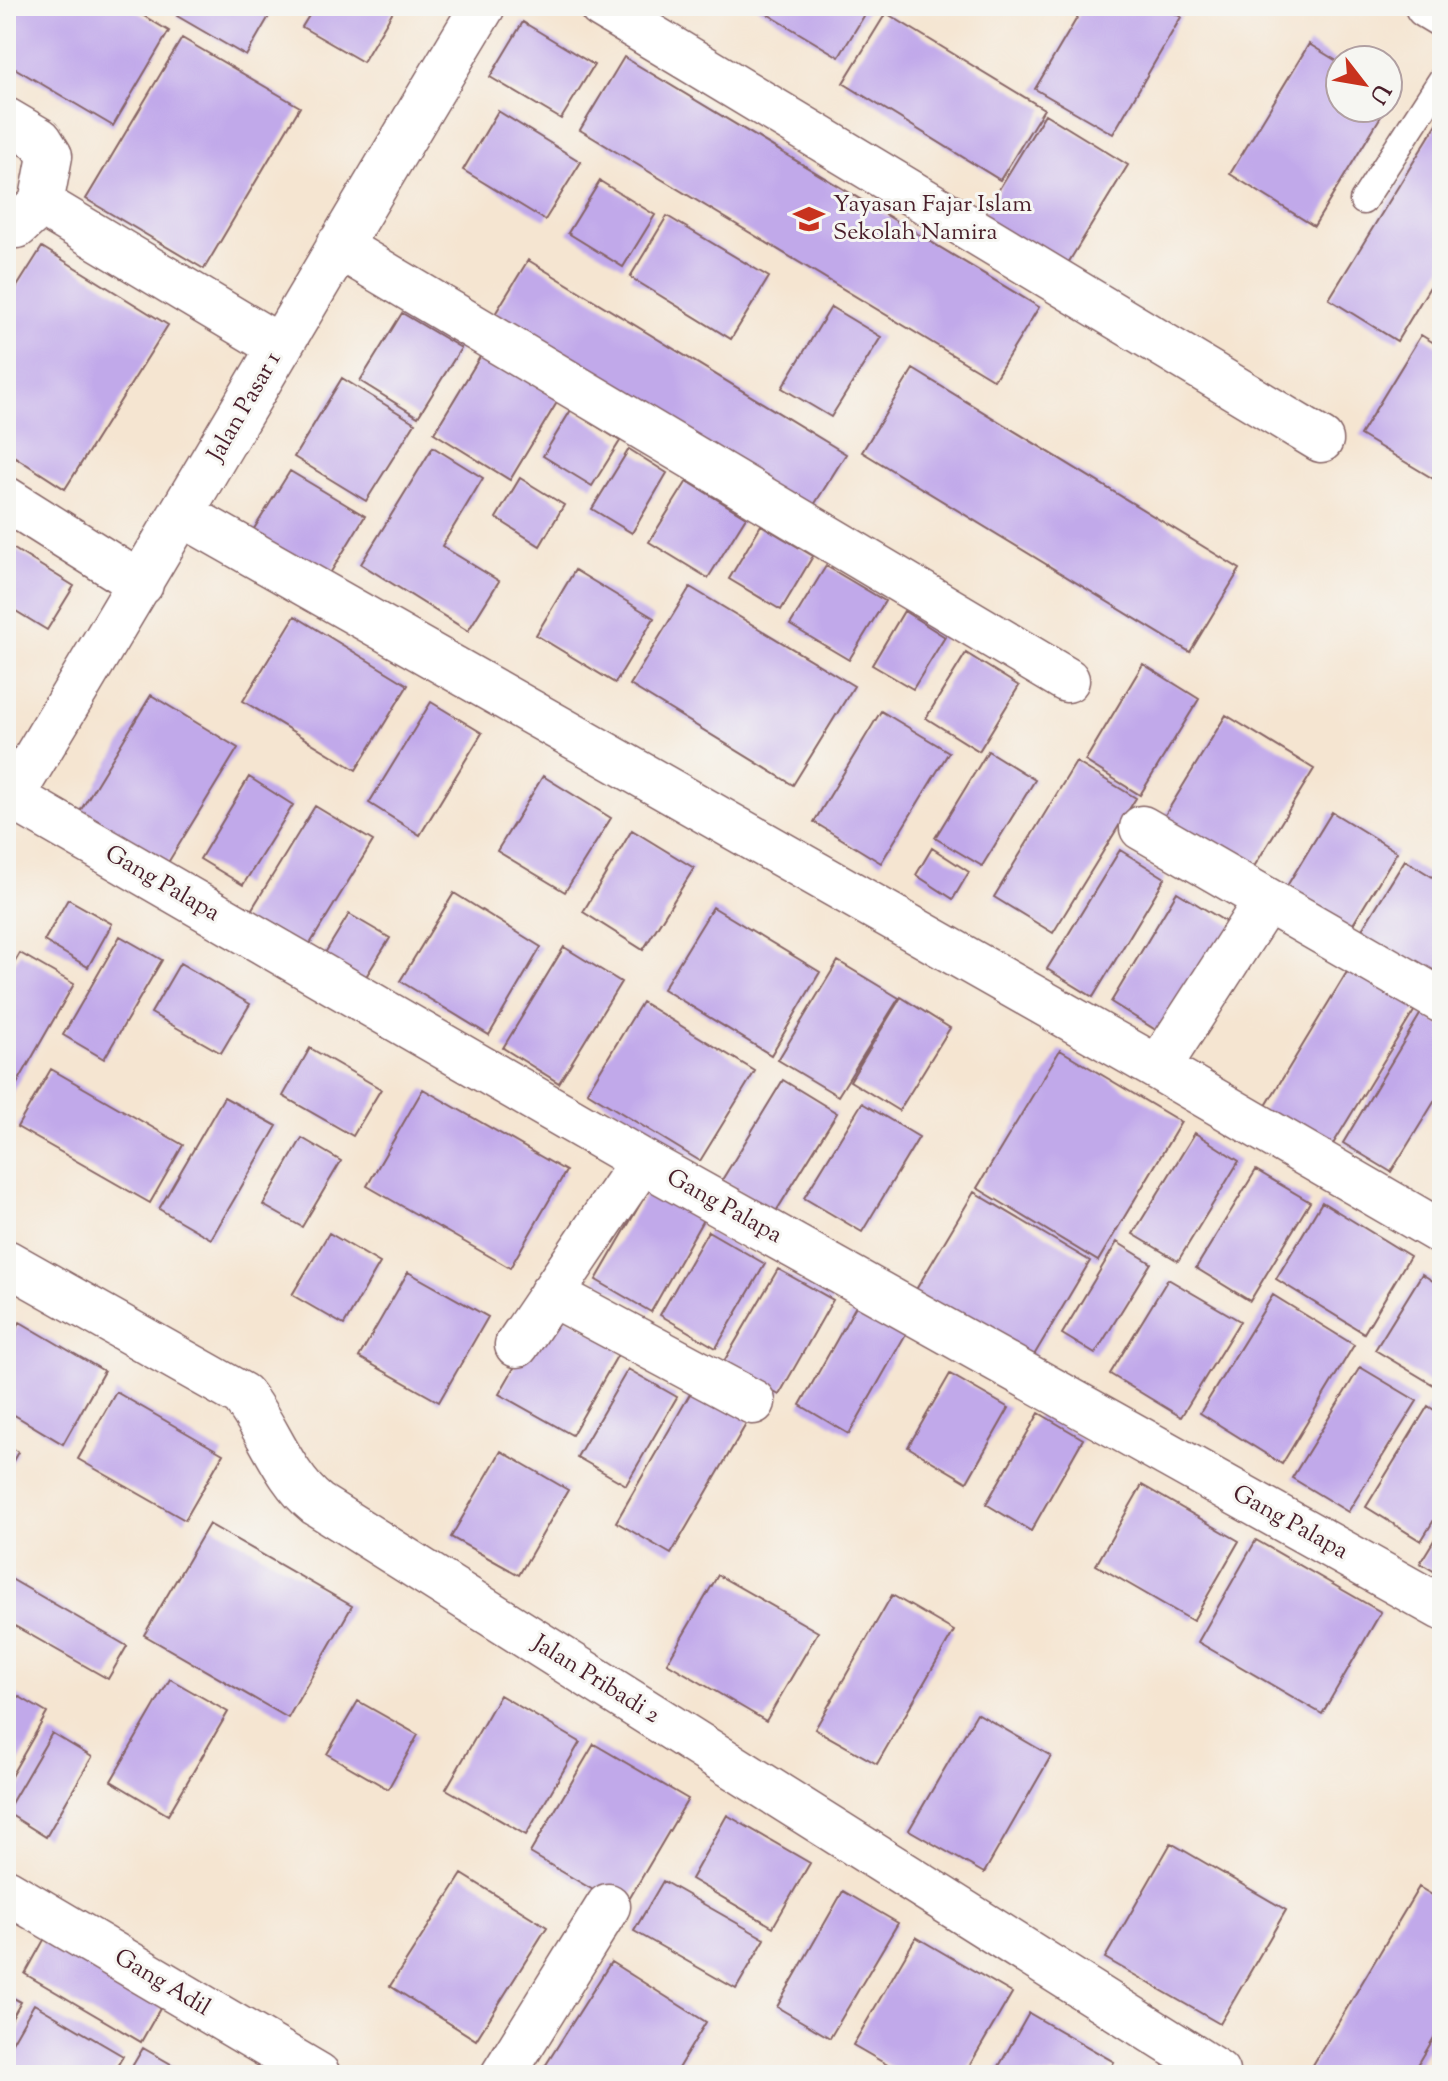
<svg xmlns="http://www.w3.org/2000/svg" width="1448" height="2081" font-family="'Sorts Mill Goudy',serif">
<rect width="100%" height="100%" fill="#f6f6f2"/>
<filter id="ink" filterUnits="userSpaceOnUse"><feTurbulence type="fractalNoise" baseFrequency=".0125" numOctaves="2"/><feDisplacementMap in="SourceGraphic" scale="16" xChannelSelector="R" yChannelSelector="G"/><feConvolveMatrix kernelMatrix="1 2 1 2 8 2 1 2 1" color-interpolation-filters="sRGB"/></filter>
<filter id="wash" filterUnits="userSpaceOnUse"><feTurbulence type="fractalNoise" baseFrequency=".006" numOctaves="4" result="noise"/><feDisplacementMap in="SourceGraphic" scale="32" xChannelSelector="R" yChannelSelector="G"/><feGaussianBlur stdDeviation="1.8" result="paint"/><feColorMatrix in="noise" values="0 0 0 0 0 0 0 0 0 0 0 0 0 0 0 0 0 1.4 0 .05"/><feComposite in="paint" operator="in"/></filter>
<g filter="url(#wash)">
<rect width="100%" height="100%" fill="#f5e5d1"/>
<g id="blocks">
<path fill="#c1a9ea" d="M6,6H127L169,31L113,126L6,63Z
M183,6H275L246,56L177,16Z
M315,6H396L363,62L302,27Z
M754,6H870L839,57Z
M1084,6H1162L1181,17L1113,134L1035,89Z
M1172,6H1190L1186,14Z
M886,13L1044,109L1000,180L843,83Z
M523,22L594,65L561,119L490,77Z
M182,38L300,107L204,269L86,199Z
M1309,44L1340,63V108H1386L1314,226L1230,174Z
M624,57L1039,307L994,380L580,130Z
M498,111L581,162L545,220L463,170Z
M1045,114L1128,165L1062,273L979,222Z
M1438,122L1442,124V267L1397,341L1329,299Z
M600,181L655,215L623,267L568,233Z
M667,216L769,277L731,339L630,277Z
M42,247L168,325L65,489L6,451V304Z
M528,260L846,454L809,513L492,319Z
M831,307L881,337L831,417L782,388Z
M402,313L461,348L418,417L360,381Z
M1421,335L1442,348V484L1360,435Z
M483,352L559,399L510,480L434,433Z
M913,369L1240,569L1190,652L862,452Z
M342,378L415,423L366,501L294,457Z
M571,410L620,441L592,486L543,456Z
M433,447L483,478L442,546L499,581L468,631L361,564Z
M629,449L667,473L632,533L592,509Z
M290,471L365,516L323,585L247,540Z
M520,478L564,505L540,546L496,518Z
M687,481L746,517L708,578L649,542Z
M761,525L813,556L781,610L729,579Z
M6,544L74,586L47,630L6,605Z
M826,566L885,601L849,660L790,625Z
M575,570L654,618L615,683L536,635Z
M690,587L854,686L793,785L630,685Z
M904,611L945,637L913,689L872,665Z
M295,616L408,685L356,770L243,701Z
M966,653L1019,686L979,751L926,718Z
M1143,664L1199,699L1140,795L1085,761Z
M151,695L238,748L166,866L79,813Z
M431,702L482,733L420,835L369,803Z
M881,711L949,752L881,863L814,822Z
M1226,715L1314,769L1244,883L1156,830Z
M988,751L1035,780L982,866L935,838Z
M1076,762L1136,798L1053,933L994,897Z
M543,776L611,818L565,892L497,851Z
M249,777L293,805L243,885L200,859Z
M315,806L373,841L302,957L244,922Z
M1332,812L1397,852L1344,939L1279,899Z
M632,830L694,868L643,950L583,912Z
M932,848L969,872L953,899L916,875Z
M1120,850L1165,878L1093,997L1047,969Z
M1405,860L1442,883V988L1358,936Z
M1177,892L1234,927L1167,1037L1111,1002Z
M454,893L541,947L489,1035L400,981Z
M68,899L112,924L88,967L44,941Z
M713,907L820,972L771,1055L663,989Z
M349,914L390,938L357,991L317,966Z
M120,936L162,960L104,1059L63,1035Z
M564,947L621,982L559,1083L503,1048Z
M20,953L74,984L6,1103V977Z
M838,961L899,998L838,1096L778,1060Z
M1353,962L1419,1003L1327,1154L1261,1114Z
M180,963L250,1004L221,1053L151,1013Z
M901,997L950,1028L899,1111L850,1081Z
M642,1002L755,1071L700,1161L587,1092Z
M1421,1013L1442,1026V1089L1391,1172L1343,1143Z
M310,1048L381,1089L353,1136L283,1096Z
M1060,1050L1181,1122L1098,1261L977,1188Z
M51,1069L183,1145L150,1203L17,1127Z
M783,1080L837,1113L775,1213L722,1180Z
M423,1089L566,1171L510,1268L367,1186Z
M224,1097L277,1126L211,1239L159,1209Z
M862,1103L919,1137L862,1232L804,1198Z
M1195,1133L1239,1161L1178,1261L1133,1234Z
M302,1138L341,1161L302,1227L263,1205Z
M1256,1170L1310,1202L1250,1301L1196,1268Z
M650,1187L704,1218L651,1312L596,1280Z
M974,1192L1090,1261L1027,1367L911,1298Z
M1322,1202L1410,1256L1364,1333L1276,1279Z
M708,1231L765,1264L716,1348L660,1315Z
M329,1233L380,1263L344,1325L292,1295Z
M1117,1242L1151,1263L1095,1354L1062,1334Z
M778,1269L833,1300L779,1395L723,1363Z
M408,1272L488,1317L439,1402L359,1357Z
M1422,1274L1442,1287V1390L1375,1350Z
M1168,1279L1240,1321L1181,1417L1110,1374Z
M1273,1295L1354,1345L1282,1464L1200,1413Z
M857,1304L907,1332L849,1434L800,1405Z
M549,1307L621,1349L572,1435L499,1394Z
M20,1322L104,1371L63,1444L6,1410V1346Z
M1360,1367L1417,1401L1348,1512L1292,1478Z
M628,1369L677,1397L626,1485L577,1457Z
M950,1374L1009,1408L967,1482L908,1447Z
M694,1387L749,1419L671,1554L616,1522Z
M116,1392L223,1454L185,1520L78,1459Z
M1428,1406L1442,1415V1507L1421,1541L1366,1507Z
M1039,1413L1083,1439L1031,1531L986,1504Z
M6,1444L18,1452L6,1473Z
M501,1451L568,1490L519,1575L451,1537Z
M1142,1485L1239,1541L1193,1621L1096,1565Z
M209,1524L352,1606L288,1718L144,1635Z
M1442,1527V1576L1420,1563Z
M1256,1540L1381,1612L1322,1714L1198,1642Z
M718,1575L818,1632L766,1721L667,1663Z
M6,1576L127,1646L108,1679L6,1621Z
M892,1595L954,1631L877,1764L815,1729Z
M170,1679L228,1712L168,1815L111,1781Z
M6,1689L47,1713L6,1785Z
M500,1695L580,1742L526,1835L446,1789Z
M358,1701L418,1735L388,1789L327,1754Z
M977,1713L1051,1756L984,1873L909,1830Z
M52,1733L92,1757L46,1837L6,1812Z
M594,1744L688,1799L624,1908L530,1853Z
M727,1815L810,1863L773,1927L691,1879Z
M1171,1843L1286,1910L1220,2024L1105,1958Z
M462,1874L547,1927L476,2040L390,1986Z
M663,1881L765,1939L736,1989L634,1931Z
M1419,1887L1442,1901V2024L1412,2075H1307Z
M843,1891L898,1923L830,2038L777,2007Z
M916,1937L1012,1993L964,2075H905L853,2045Z
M45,1938L162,2005L141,2042L25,1974Z
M611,1962L706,2022L674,2075H548L542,2071Z
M6,1994L21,2002L6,2029Z
M34,2004L123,2056L112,2075H6V2053Z
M1029,2013L1114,2062L1107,2075H994Z
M143,2048L190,2075H127Z"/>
</g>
</g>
<g filter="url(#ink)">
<use href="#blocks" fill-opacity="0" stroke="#866465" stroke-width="2"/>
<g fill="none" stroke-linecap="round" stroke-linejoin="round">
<defs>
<path id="service" d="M1363,201L1442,79"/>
<path id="minor" d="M601,6L1321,440
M1427,6L1442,15
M6,120L40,140L50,156L41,204L17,226H6
M41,204L280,347
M338,246L1067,680
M6,499L141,584
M182,514L1158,1068L1442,1233
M12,797L642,1161L1442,1608
M6,806C167,541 322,272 483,6
M1142,828L1442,1001
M1158,1068L1266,901
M6,1262L242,1395C269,1429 283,1477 317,1504L1217,2072
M551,1294L753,1402
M517,1345L642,1161
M6,1891L318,2075
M503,2075L608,1906"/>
</defs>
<use href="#service" stroke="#866465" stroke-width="29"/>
<use href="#minor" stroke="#866465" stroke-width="47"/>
<use href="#service" stroke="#fff" stroke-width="26"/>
<use href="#minor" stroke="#fff" stroke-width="44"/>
</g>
</g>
<defs>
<symbol id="school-bare" viewBox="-9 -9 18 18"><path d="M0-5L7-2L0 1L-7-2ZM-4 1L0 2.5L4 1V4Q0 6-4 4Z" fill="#c8321e" stroke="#f6f6f2" stroke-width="2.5" paint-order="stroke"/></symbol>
</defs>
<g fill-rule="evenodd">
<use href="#school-bare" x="787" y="197" width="44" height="44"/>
</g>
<g text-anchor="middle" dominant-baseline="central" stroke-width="6" stroke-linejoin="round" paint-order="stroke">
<g font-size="24" fill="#4a1f2b" stroke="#f6f6f2" text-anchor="start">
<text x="833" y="205">Yayasan Fajar Islam<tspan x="833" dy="28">Sekolah Namira</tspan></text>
</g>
<g font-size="24" fill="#4a1f2b" stroke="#f6f6f2">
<text transform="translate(245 407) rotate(-60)">Jalan Pasar 1</text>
<text transform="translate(162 884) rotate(30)">Gang Palapa</text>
<text transform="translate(724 1207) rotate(29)">Gang Palapa</text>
<text transform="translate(1290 1523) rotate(29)">Gang Palapa</text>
<text transform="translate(596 1680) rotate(32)">Jalan Pribadi 2</text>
<text transform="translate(162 1983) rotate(31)">Gang Adil</text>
</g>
</g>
<rect width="1448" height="2081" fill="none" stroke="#f6f6f2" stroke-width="32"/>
<g transform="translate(1364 84) rotate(121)"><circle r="38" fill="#f6f6f2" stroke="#b1a0a2" stroke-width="2"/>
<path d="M0-6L14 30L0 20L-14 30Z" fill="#c8321e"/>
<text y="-12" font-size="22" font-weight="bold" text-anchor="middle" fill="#4a1f2b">U</text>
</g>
</svg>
